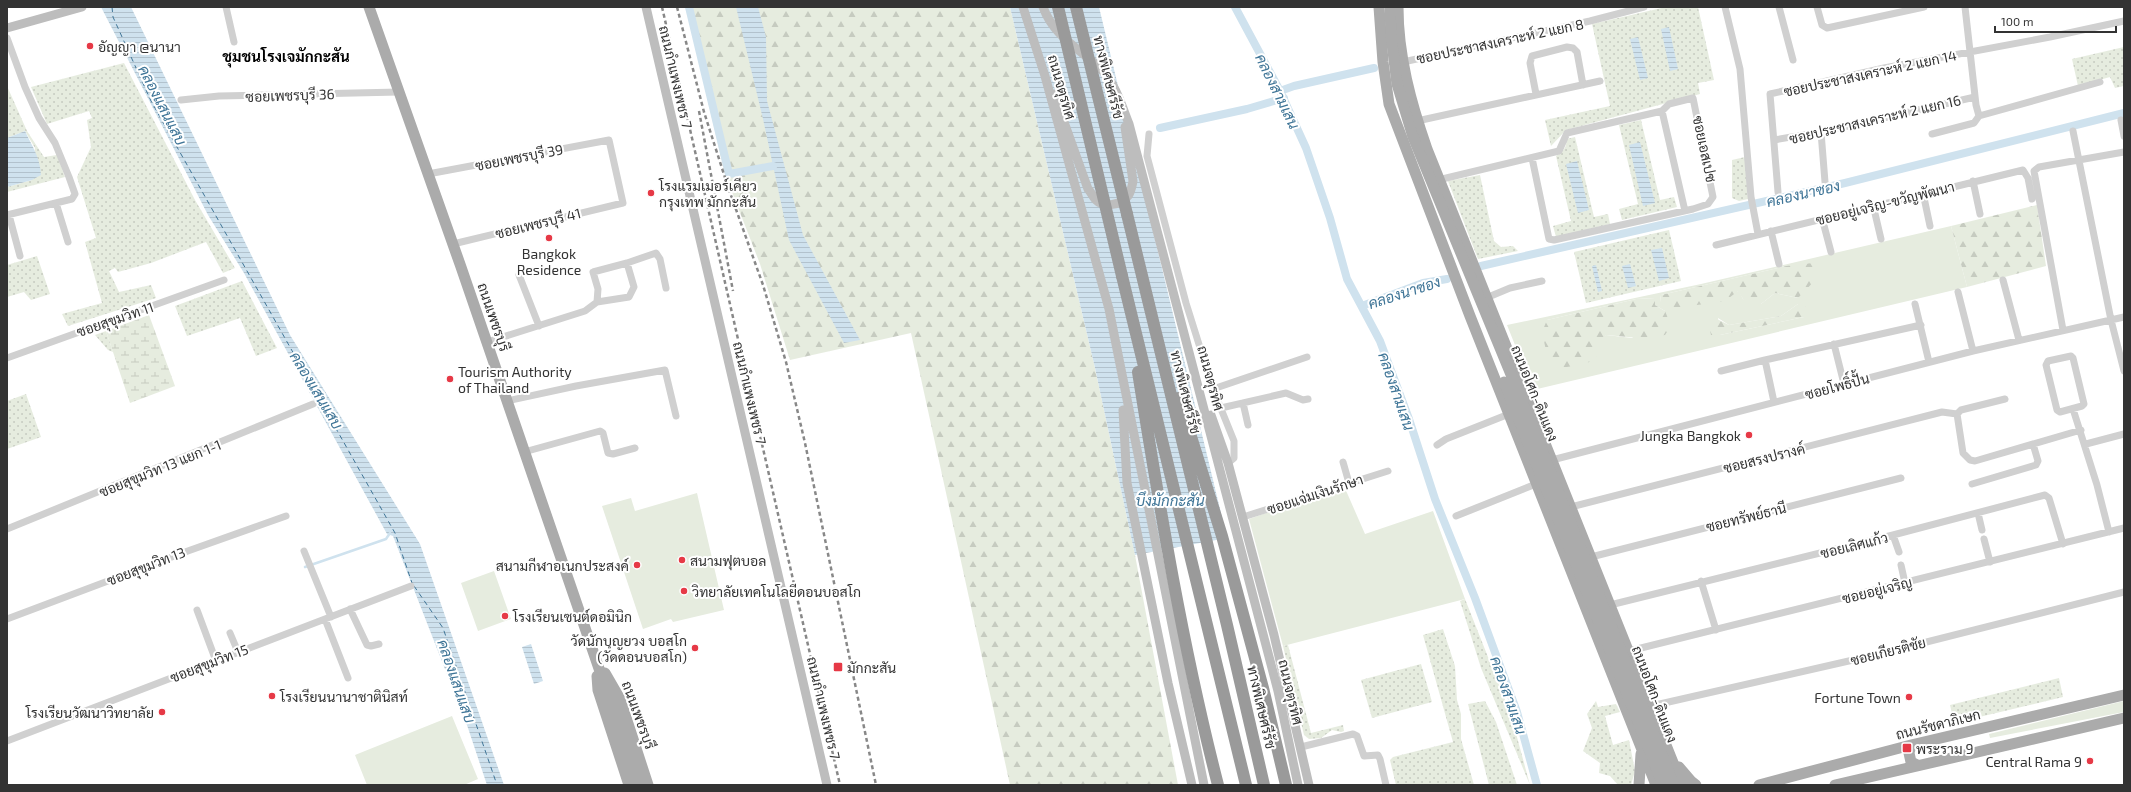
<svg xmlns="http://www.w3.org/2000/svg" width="2131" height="792" font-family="'Exo 2',Sarabun,sans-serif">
<defs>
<pattern id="forest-firs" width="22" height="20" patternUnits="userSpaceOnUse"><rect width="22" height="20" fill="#e6ecdf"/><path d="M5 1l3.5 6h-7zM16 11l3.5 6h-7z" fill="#c6cbc0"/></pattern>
<pattern id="wetland-marsh" width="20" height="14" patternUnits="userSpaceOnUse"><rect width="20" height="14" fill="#e6ecdf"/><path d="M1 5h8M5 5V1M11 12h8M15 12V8" fill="none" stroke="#c6cbc0"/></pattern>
<pattern id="garden-dots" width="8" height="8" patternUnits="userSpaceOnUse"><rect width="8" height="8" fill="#e6ecdf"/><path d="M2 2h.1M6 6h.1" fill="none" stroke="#c6cbc0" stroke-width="1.8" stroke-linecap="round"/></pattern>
<pattern id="water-rules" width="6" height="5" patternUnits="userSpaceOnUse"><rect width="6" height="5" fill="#cfe2ee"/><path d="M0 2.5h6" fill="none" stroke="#b2c2cd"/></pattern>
</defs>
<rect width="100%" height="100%" fill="#fff"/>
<path fill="#e6ecdf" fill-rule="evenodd" d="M1951,226L1967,287L1533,390L1507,325L1701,284ZM1786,266L1798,298L1775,293L1761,304L1743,299L1739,291L1660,302L1661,295ZM1654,298L1655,305L1665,311L1632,338L1606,335L1603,338L1547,320L1636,299ZM1798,304L1804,317L1720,335L1718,318L1729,325L1781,316Z
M1344,486L1365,534L1433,511L1465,599L1283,646L1249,519Z
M697,493L724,610L673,622L671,619L643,629L602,506L631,498L635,511Z
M494,571L511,619L478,631L461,583Z
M2124,701V712L1990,738L1989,734Z
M452,716L478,779L464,785H367L355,755Z"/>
<path fill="url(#forest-firs)" d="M686,7H1010L1095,368L1135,555L1178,785H1010L911,333L790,360L760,264L725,174Z
M2037,205L2046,266L1967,287L1951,226Z
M1813,263L1818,265C1818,280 1808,288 1798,298L1775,293L1761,304L1752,306L1743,299L1738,291L1725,301L1719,302L1675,308L1660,302L1661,295L1786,266Z
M1655,298V305L1665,311L1671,326L1665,335L1639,338L1606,335L1595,359L1585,364L1555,369L1547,355L1542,332L1547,320L1636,299Z
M1804,303L1808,313L1804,317L1720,335H1711L1709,326L1713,317L1729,325L1781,316L1798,304Z"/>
<path fill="url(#wetland-marsh)" d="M149,315L175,386L130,403L106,331Z"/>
<path fill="url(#garden-dots)" d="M1666,7H1698L1714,80L1698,83L1700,94L1566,130L1551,146L1545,120L1610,106L1592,24Z
M2124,47V86L2115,88L2110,77L2078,86L2072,59Z
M124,63L195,200L235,268L223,273L206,242L151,263L118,272L115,268L109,271L119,292L151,285L156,298L68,326L62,314L102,303L85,242L96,238L77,177L91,147L87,120L92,118L89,111L47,124L31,87Z
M7,86L27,131L44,157L57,155L65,177L7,192V187L32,180L35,148L25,131L7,138Z
M1641,120L1660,200L1674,197L1677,207L1622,220L1619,209L1638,204L1619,125Z
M1575,137L1594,217L1608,214L1610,224L1556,237L1553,226L1571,221L1556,156C1564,151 1566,148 1567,139Z
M1745,157L1748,199L1739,201L1732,198V160Z
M1480,175L1494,241L1501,247L1513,246L1518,251L1478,259L1448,181Z
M1669,230L1681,281L1586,303L1574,252Z
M37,256L50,294L31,300L24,292L7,297V265Z
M242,281L277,348L256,356L240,318L187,336L175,306Z
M106,331L113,352L108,350L95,335Z
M26,394L41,437L7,449V401Z
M1465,599L1511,715L1530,785L1481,668L1460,601Z
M1443,629L1455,666L1457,700L1461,714V739L1474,785H1396L1390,760L1393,757L1453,742L1423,635Z
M1288,645L1311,733L1343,725L1344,731L1341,732L1332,730L1321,738L1309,739L1304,735L1283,646Z
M1421,664L1432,702L1372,718L1361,680Z
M2059,678L2063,697L1954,723L1950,705Z
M1485,701L1496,722L1517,785H1489L1468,704Z
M1596,701L1598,707L1616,704L1620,712L1605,716L1613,745L1629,740L1635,771L1631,785H1618L1610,776L1599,773L1600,763L1583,751L1592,728L1587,714Z"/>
<path fill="url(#water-rules)" d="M101,7H131L290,335L420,544L504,785H487L468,728L393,536L387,534L244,273L208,215Z
M736,7H758L766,37L767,101L803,235L860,340L844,343L789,240L763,119Z
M1010,7H1099L1227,538L1135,555L1095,368Z
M1669,27L1678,69L1670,71L1661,29Z
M1638,37L1648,78L1640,80L1630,39Z
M25,131C32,146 40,157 41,175L32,180L7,187V138Z
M1640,142L1655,203L1643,206L1629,145Z
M1577,161L1589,210L1578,213L1566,164Z
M1662,248L1669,278L1659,281L1651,250Z
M1630,264L1636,286L1628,288L1622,266Z
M1596,265L1602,291L1598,292L1592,266Z
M531,644L543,681L534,684L522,647Z"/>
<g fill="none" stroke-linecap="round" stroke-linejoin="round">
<path stroke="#cfe2ee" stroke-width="2.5" d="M305,567L386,539L390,533"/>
<path stroke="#cfe2ee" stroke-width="8" d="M689,7L729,174L773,166
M1235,7L1280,91L1306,148L1330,218L1347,279L1380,341L1409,419L1435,499L1475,598L1517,712L1537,785
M1280,91L1294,86L1374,68
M1160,128L1247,109L1284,98
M1481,266L1845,183L2124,113
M1362,306L1423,283L1447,279"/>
<path stroke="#3f7597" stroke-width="1" stroke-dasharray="5 4" stroke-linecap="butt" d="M112,7L113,17L151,101L395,533L412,583
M414,586L443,628L497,785"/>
<path stroke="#d0d0d0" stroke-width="7" d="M226,7L234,42
M1725,7L1740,69L1751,197L1758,234
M1779,7L1793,60
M1817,7L1822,25L1827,28L1924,7
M7,38L25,87L39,118L55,143L69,177L75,194L72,199L7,215
M1403,62L1590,21L1644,7
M1536,94L1530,63L1532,56L1567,47L1573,48L1577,52L1583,85
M181,100L219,96L399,92
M1662,111L1685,211
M1979,116L2100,82
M2121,120L2124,136
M1417,121L1600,81
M2073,131L2111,320L2124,371
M1821,132L1825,182
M1149,134L1147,156L1186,303L1213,389L1234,441V458L1228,463
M1932,134L1974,123L1979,116L1976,105L1965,7
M1774,140L1826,131L1975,97
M428,174L609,140L623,203L453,244
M1438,180L1559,151L1567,133L1662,111L1669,104L1693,98L1713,197L1708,204L1693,209L1554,240L1549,239L1532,158
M1973,181L1980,214
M1778,192L1770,94L1884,68L2050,37L2124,21
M1923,193L1930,226
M56,203L68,242
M1873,205L1881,239
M9,215L20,256
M1822,218L1831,252
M1771,231L1779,264
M1716,245L2023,170L2028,178L2032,199
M519,275L539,326
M2003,280L2019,340
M1958,292L1973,351
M1486,298L1510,288L1542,281
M597,302L629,297L634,287L627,263
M1915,304L1929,362
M2063,330L2034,171L2039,167L2124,152
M487,342L585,311L597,302L598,289L593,272L627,263L656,253L660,259L666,288
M1834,344L1844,384
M2071,356L2073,358L2084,404L2082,406L2060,412L2057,410L2046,365L2048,361Z
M7,358L224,280
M1765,360L1921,325
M1721,371L1765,360L1774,402
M1213,389L1307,357
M2005,399L1961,410L1957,414L1963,453L1970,460L1975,461L2081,430
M507,401L576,386L665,370L676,416
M1243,403L1248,425
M1221,408L1286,393L1303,400L1308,399
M2073,409L2097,485L2109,532
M2086,444L2124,434
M1437,445L1446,439L1509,414
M524,452L600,431L603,433L608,453L613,454L635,448
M1552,460L1973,351L2124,317
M1343,462L1349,483
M1972,484L2036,465L2038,461L2033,444
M1571,507L1942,412L1957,414
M1978,513L1982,530
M1456,516L1536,484
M1243,517L1388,471
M7,529L313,404
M1893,535L1899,552
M1984,539L1990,562
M304,551L331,617
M1591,557L1901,478
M1901,565L1905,583
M1701,581L1716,630
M1610,605L1893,535L2045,495L2049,498L2063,544
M350,609L367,645L371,646L379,644
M197,610L216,661
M7,619L185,552L286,516
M325,619L348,678
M230,633L238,652
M1629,651L2124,528
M1651,706L1875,655L2124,592
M7,741L411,586
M1301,747L1353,734L1357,736L1364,756L1378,755L1380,759L1386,785"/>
<path stroke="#bdbdbd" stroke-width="9" d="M646,7L827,785
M1023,7L1045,76L1109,309L1204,785
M1043,7C1054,37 1079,48 1101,69C1115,83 1122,106 1129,124L1278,691L1298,785
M7,28L82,7
M1054,94L1088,189C1091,192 1093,197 1096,200C1104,208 1121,205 1128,196C1131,192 1132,187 1133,181L1125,127
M1123,410L1127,483L1168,683L1192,785
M1211,415L1228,463L1274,635L1309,785"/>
<path stroke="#ababab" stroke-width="11" d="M369,7L461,267L639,785
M1379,7L1383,62L1389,104L1470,316L1656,785
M1398,7C1398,56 1411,103 1427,149L1682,785
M605,673L620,699L648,785
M597,676L598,690L629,785
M1911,745L1909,753L1911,762L1917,765
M1679,767L1691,781L1696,785
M1639,785L1641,754
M1759,785L1911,745L2124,695
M1835,785L2124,718"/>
<path stroke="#9a9a9a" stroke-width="12" d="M1127,214L1227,625L1264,785
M1122,276L1246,785
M1138,372C1160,510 1183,649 1218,785
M1179,398L1222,536L1263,688L1286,785"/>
<path stroke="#888" stroke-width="2.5" stroke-dasharray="4 3" stroke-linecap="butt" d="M662,7L840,785
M677,7L704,112L728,187L763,285L786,362L805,443L876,785
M699,111L733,291"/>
<path stroke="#ababab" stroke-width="11" d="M1390,7L1391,35L1397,84L1413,137L1538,440L1674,785
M1504,382L1663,785"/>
<path stroke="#9a9a9a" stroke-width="12" d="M1058,7L1122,276
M1076,7L1127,214"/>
</g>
<g fill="#e63946" stroke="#fff" stroke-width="1.5">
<circle cx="90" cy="46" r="4"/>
<circle cx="651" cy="193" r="4"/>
<circle cx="549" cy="238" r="4"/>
<circle cx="450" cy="379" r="4"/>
<circle cx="1749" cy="435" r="4"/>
<circle cx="682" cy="560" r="4"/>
<circle cx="637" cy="565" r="4"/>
<circle cx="684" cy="591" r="4"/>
<circle cx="505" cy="616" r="4"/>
<circle cx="695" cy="648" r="4"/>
<rect x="833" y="662" width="10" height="10" rx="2"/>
<circle cx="272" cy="696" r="4"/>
<circle cx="1909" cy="697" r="4"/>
<circle cx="162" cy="712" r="4"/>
<rect x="1902" y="743" width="10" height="10" rx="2"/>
<circle cx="2090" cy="761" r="4"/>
</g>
<g text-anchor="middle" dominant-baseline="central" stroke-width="4" stroke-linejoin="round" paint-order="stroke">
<g font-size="14" fill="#333" stroke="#fff">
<text transform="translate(1500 41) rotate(-12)">ซอยประชาสงเคราะห์ 2 แยก 8</text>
<text transform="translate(1870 73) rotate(-12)">ซอยประชาสงเคราะห์ 2 แยก 14</text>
<text transform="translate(676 77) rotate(77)">ถนนกำแพงเพชร 7</text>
<text transform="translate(1109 77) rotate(76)">ทางพิเศษศรีรัช</text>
<text transform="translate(1062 87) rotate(74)">ถนนจตุรทิศ</text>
<text transform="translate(290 95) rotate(-2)">ซอยเพชรบุรี 36</text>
<text transform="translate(1875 119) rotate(-13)">ซอยประชาสงเคราะห์ 2 แยก 16</text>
<text transform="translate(1705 149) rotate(78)">ซอยเอสเปซ</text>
<text transform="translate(519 157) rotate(-11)">ซอยเพชรบุรี 39</text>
<text transform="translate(1885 203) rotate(-14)">ซอยอยู่เจริญ-ขวัญพัฒนา</text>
<text transform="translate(538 223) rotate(-14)">ซอยเพชรบุรี 41</text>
<text transform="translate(494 317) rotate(71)">ถนนเพชรบุรี</text>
<text transform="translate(115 319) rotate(-19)">ซอยสุขุมวิท 11</text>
<text transform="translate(1211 378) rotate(75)">ถนนจตุรทิศ</text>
<text transform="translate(1837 386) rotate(-15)">ซอยโพธิ์ปั้น</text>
<text transform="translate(1186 392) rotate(76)">ทางพิเศษศรีรัช</text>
<text transform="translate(750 393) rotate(77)">ถนนกำแพงเพชร 7</text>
<text transform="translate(1535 393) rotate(68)">ถนนอโศก-ดินแดง</text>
<text transform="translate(1764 458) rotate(-14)">ซอยสรงปรางค์</text>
<text transform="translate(160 468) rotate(-22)">ซอยสุขุมวิท 13 แยก 1-1</text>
<text transform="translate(1315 494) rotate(-18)">ซอยแจ่มเงินรักษา</text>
<text transform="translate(1746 517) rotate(-14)">ซอยทรัพย์ธานี</text>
<text transform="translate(1854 545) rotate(-14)">ซอยเลิศแก้ว</text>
<text transform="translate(146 566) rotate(-21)">ซอยสุขุมวิท 13</text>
<text transform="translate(1877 590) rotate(-14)">ซอยอยู่เจริญ</text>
<text transform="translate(1888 651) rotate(-14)">ซอยเกียรติชัย</text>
<text transform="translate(209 663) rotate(-21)">ซอยสุขุมวิท 15</text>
<text transform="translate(1291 692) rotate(77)">ถนนจตุรทิศ</text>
<text transform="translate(1655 694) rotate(69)">ถนนอโศก-ดินแดง</text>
<text transform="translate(1262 707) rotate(77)">ทางพิเศษศรีรัช</text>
<text transform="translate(824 708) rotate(77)">ถนนกำแพงเพชร 7</text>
<text transform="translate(639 715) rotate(70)">ถนนเพชรบุรี</text>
<text transform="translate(1938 724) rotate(-14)">ถนนรัชดาภิเษก</text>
</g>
<g font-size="14" fill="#333" stroke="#fff" text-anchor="start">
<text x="98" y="46">อัญญา @นานา</text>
<text x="659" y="185">โรงแรมเมอร์เคียว<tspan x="659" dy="16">กรุงเทพ มักกะสัน</tspan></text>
<text x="549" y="253" text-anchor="middle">Bangkok<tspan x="549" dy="16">Residence</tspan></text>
<text x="458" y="371">Tourism Authority<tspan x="458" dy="16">of Thailand</tspan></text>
<text x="1741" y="435" text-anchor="end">Jungka Bangkok</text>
<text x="690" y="560">สนามฟุตบอล</text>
<text x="629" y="565" text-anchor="end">สนามกีฬาอเนกประสงค์</text>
<text x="692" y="591">วิทยาลัยเทคโนโลยีดอนบอสโก</text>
<text x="513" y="616">โรงเรียนเซนต์ดอมินิก</text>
<text x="687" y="640" text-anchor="end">วัดนักบุญยวง บอสโก<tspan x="687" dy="16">(วัดดอนบอสโก)</tspan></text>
<text x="847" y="667">มักกะสัน</text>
<text x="280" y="696">โรงเรียนนานาชาตินิสท์</text>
<text x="1901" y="697" text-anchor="end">Fortune Town</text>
<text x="154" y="712" text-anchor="end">โรงเรียนวัฒนาวิทยาลัย</text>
<text x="1916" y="748">พระราม 9</text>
<text x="2082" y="761" text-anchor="end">Central Rama 9</text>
</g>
<g font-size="15" font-weight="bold" fill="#000" stroke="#fff">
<text x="286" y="56">ชุมชนโรงเจมักกะสัน</text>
</g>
<g font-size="15" font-style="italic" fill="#3f7597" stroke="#fff">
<text transform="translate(1278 91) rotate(64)">คลองสามเสน</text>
<text transform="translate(163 105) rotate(63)">คลองแสนแสบ</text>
<text transform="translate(1803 193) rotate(-13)">คลองนาซอง</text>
<text transform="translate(1404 292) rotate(-18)">คลองนาซอง</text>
<text transform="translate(317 390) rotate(59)">คลองแสนแสบ</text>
<text transform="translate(1397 391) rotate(71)">คลองสามเสน</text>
<text x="1170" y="500">บึงมักกะสัน</text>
<text transform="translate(457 681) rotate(71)">คลองแสนแสบ</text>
<text transform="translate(1509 695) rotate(71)">คลองสามเสน</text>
</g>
</g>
<rect width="2131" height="792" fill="none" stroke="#333333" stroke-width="16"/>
<path d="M1995 26v6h121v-6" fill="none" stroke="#333333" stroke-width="2"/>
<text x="2001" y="26" font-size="12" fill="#333333" stroke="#ffffff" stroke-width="3" paint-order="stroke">100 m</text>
</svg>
